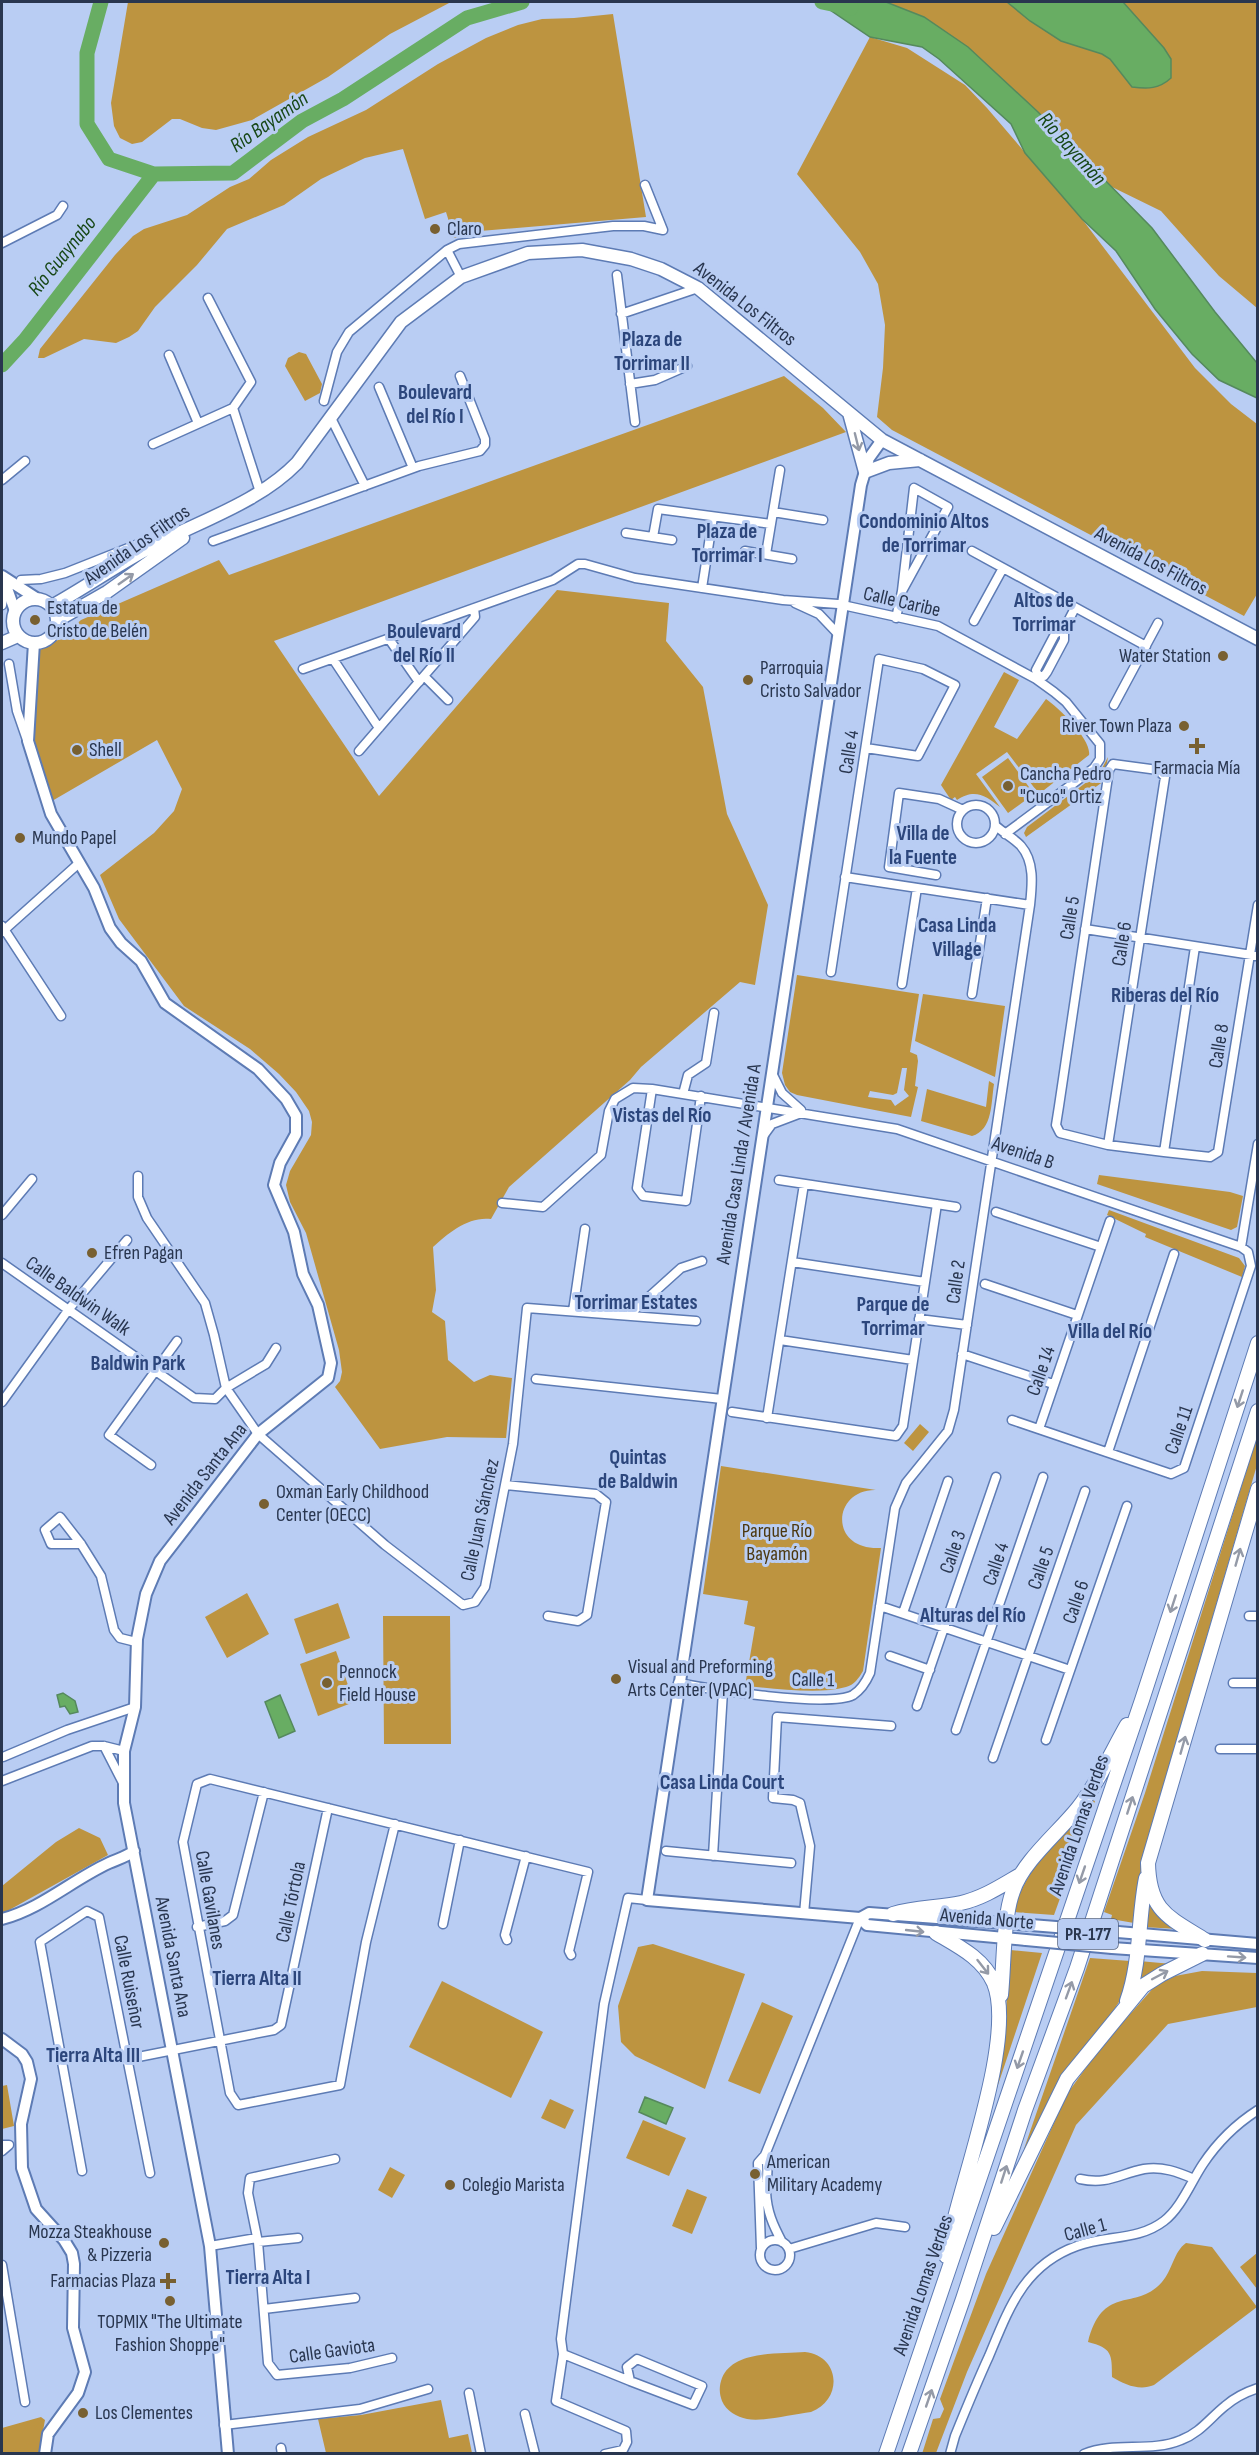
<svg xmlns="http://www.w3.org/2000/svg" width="1259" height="2455" font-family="'Sofia Sans Condensed',sans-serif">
<rect width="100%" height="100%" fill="#b9cdf3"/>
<path fill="#bd9440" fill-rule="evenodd" d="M128,2H451L390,34L328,77L252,120L216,130L202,128L180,119H172L142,142L132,144L120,138L114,126L111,103Z
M886,2H1257V308L1219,276L1161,211L1112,187L1038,112L924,17Z
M613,14L646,217L480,231L454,238L446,212L425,219L403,149L365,158L321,179L284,205L227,229L197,265L155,307L138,331L129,337L116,343L84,339L44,358H38L40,349L115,255L133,236L144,229L187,215L230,187L249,179L271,160L308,137L366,110L438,64L486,38L518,25L542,19L574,18Z
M870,37L907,48L965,85L987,108L1082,219L1195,368L1231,404L1257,424V594L1244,616L892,430L877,417L883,368L885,325L878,284L860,252L797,174Z
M299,352L306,354L322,384L320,393L305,401L285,366L288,358Z
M784,376L823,408L846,432L274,641L379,796L557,590L669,603L666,641L703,687L727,814L768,905L755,985L740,982L641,1067L630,1080L509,1187L491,1219C469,1216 448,1233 433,1247L436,1290L432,1312L445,1321L448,1360L474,1382L490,1375L512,1378L506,1438L447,1437L380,1449L335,1387L340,1381L342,1372L339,1350L306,1233L290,1202L286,1185L290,1171L311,1135L312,1122L309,1111L296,1092L279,1074L250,1049L184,1006L119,919L100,875L154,833L174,811L182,789L157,740L52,801L34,742L40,650L58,640L81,620L219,560L229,575Z
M1004,672L1019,680L994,727L1017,739L1046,699C1058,707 1092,740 1089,755L1039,794L1007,752L976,774L1000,807C986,796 975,788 957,800L955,797L951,800L941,785Z
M1108,757L1104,781L1026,837L1024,833L1027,827L1100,772Z
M1008,758L1034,794L1008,813L982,777Z
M797,975L919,994L910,1052L917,1055L918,1061L915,1086L918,1087L911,1117L797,1095L790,1092L785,1085L782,1073ZM902,1068H907L904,1090L909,1096L895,1106L891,1100L868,1097L870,1091L893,1095L897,1093Z
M923,994L1005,1006L995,1077L915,1041Z
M989,1081L994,1084C991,1102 993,1130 972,1136L921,1121L927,1089L986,1107Z
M1099,1175L1230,1192L1243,1196L1237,1227L1231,1230L1097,1184Z
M1109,1210L1239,1258L1245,1266L1242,1277L1145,1237L1146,1234L1107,1215Z
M920,1424L929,1432L913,1451L904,1443Z
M1257,1437V1465L1147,1841L1137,1891L1134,1923L1111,1919L1112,1915L1104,1912L1145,1793Z
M721,1466L876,1490C832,1489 828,1551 881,1548L863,1671C859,1678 854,1685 846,1687C818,1695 774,1688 745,1686L755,1627L744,1624L748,1601L703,1594Z
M247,1593L269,1634L227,1658L205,1617Z
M338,1603L350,1638L306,1654L294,1619Z
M383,1616H450L451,1744H384Z
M336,1651L354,1702L318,1716L300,1664Z
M1092,1800L1095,1801L1054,1915L1013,1912C1026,1867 1062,1834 1092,1800Z
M79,1828L100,1838L108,1855L2,1914V1886L56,1842Z
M1146,1890L1178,1929L1143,1927Z
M653,1944L745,1974L705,2089L635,2056L621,2042L618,2006L638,1947Z
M1010,1950L1042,1953L990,2109L1004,2042Z
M1090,1958L1130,1961L1126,1991L1110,2016L1072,2063L1026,2150L1024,2149Z
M1139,1961L1172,1964L1136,1987Z
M1202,1971L1257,1973V2007L1168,2024L1076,2125L967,2372L936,2453L922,2454L933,2419L940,2418L944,2409L940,2399L986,2274L1067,2094L1101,2047L1155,1986L1175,1976Z
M442,1981L543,2032L511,2098L409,2047Z
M762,2002L793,2016L760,2094L728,2081Z
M7,2085L14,2126L2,2129V2086Z
M550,2099L574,2110L565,2129L541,2118Z
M643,2120L686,2138L669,2176L626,2158Z
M390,2167L405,2175L392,2198L378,2190Z
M687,2189L707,2197L692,2234L672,2226Z
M1186,2243L1212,2247L1257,2307L1154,2385C1140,2391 1125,2385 1112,2377C1112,2354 1112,2348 1088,2342C1103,2283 1136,2312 1162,2282C1172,2271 1174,2251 1186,2243Z
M1257,2253V2289L1240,2267Z
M805,2352C841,2356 843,2400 811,2412C793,2414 764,2422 747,2419C737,2417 726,2411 722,2401C719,2393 719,2386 722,2378C733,2350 780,2354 805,2352Z
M441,2400L449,2438L468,2434L472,2453H326L318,2419L361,2415Z
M41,2417L45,2420L39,2453H2V2428Z"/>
<path fill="#68ad63" stroke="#55895d" stroke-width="1.5" d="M834,2H886L924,17L968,47L1038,112L1152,228L1215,312L1257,363V398L1219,380L1192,354L1155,309L1116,251L1082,219L1025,153L1011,124L939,59L922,47L870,37L830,10Z
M1007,2H1123L1164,48L1171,59V78C1159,89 1148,89 1132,87L1110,59L1102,54L1061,41L1030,21Z
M63,1693L75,1701L78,1712L70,1714L65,1706L60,1707L57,1695Z
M280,1695L295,1731L279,1738L265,1702Z
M645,2097L673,2108L666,2124L639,2112Z"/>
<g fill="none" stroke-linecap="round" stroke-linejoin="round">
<path stroke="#68ad63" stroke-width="15" d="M101,2L87,53V124L109,159L154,174L233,173L302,121L343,99L467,18L522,2
M822,2L851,8
M2,365L25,340L154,174"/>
<defs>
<path id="minor" d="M2,243L57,215L63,206
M447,250L461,277
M617,275L635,422
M208,298L251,382L233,408L260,492
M621,314L698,288
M169,355L198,423
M630,384L655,380L687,366
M379,387L413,468
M324,401L337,352L349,332L447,250L459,244L613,226H644L663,230L645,185
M331,418L365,486
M153,444L233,408
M2,480L25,461
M773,512L823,520
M626,533L672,540
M653,537L658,509L771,524
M213,541L419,466L480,451L485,445V439L460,376
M745,551L792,559
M972,551L1146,646
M766,554L780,470
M21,580L41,579L65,573L171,531
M702,588L713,517
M795,603L819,614L838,634
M2,605L5,587
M896,618L902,591L948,507L914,488L902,591
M974,621L1003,568
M389,639L419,682
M333,659L379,728
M9,664L17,711L27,740
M303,669L553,580L578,564H585L635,578L783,600L838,604L938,626L1036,679L1054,692L1066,702L1100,744V759L1094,768L1005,834
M424,676L448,700
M1038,676H1044L1047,672L1064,640V629L1075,608
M1036,679L1038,676L1036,670L1055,634L1064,629
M1114,705L1158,623
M359,751L475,617L474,608
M957 824a19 19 0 1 1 38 0a19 19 0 1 1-38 0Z
M936,875L889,867L899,793L939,799L963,810
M845,877L1030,905
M2,926L61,1016
M1085,929L1258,956
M2,932L78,864
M831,972L879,659L923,669L955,685L918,756L866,748
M902,984L917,888
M972,994L987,898
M773,1075L782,1093L801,1110
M652,1089L637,1188L643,1196L686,1201L701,1096
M683,1094L688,1075L706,1063L714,1013
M764,1135L772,1124L801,1113
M1108,1145L1165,777L1158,770L1113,764L1109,770L1059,1106L1056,1125L1060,1133L1108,1145L1164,1152L1210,1157L1218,1152L1258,905
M1164,1152L1195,947
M138,1176V1197L147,1218L205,1303L214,1335L226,1388L258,1434L385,1545L463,1605L475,1602L485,1587L513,1444L527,1308L696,1321
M779,1180L956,1207
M502,1203L543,1207L601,1155L609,1111L615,1099L633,1088L652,1089L897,1129L1241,1247L1248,1252L1251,1266L1184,1468L1171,1474L1012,1420
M996,1212L1101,1247
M2,1215L32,1179
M1241,1247L1258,1144
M792,1262L925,1282
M2,1263L194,1398L215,1399L226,1388L266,1364L276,1348
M985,1284L1077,1315
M573,1311L585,1229
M630,1314L681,1268L702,1261
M919,1319L967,1325
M780,1340L913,1360
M962,1354L1053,1384
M536,1379L722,1399
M2,1402L69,1309L127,1240
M732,1412L896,1436L903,1426L937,1204
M767,1418L804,1184
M1039,1429L1110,1221
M1108,1452L1174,1254
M151,1465L109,1435L177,1341
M505,1485L596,1494L606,1502L587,1615L578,1621L548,1616
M81,1544H51L45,1530L60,1517L81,1544L101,1576L114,1630L120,1638L136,1642
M880,1606L1070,1670
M903,1613L948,1481
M1249,1616H1258
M890,1656L930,1670
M678,1683C709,1689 828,1708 853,1695C861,1690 866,1682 870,1673L895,1508L906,1483L948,1431L954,1410L1030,905C1032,886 1035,862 1021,846C1014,838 1003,833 995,825
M1233,1683H1258
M917,1706L996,1477
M956,1730L1043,1477
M1046,1740L1127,1506
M104,1746L123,1783
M1220,1749H1258
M3,1757L67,1730L135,1707
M993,1758L1085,1491
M2,1781L92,1746H104L124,1751
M395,1824L366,1942L340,2085L238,2105L230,2093L183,1842L197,1784L210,1779L588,1872L569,1951L571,1955
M666,1851L791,1863
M713,1856L723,1691
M804,1914L810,1846L800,1803L793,1800L773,1798L777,1717L891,1726
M443,1924L460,1840
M197,1927L225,1921L233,1915L264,1792
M507,1940L505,1935L526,1856
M128,2059L274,2030L281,2025L328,1808
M2,2145H9L2,2151
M765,2155C770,2167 766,2179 766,2192C767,2212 773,2225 782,2242
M335,2159L250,2178L248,2193L258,2242L268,2363L277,2375L350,2368L392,2358
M82,2171L40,1942L87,1911L99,1917L150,2173
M1080,2179C1108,2185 1119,2174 1144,2169C1162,2166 1178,2172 1194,2179
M760 2255a15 15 0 1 1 30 0a15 15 0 1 1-30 0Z
M258,2242L298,2238
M210,2246L257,2238
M761,2248L758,2163L765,2155L860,1918
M789,2249L876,2223L905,2227
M2,2265L25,2402
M264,2309L355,2298
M563,2354L556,2401L626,2431L627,2442L623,2450L605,2454
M637,2359L702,2386L693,2405L630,2381L627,2367Z
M630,2381L563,2354L561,2339L604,2004L628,1898L647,1900
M469,2393L481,2454
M525,2414L535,2454
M224,2425L360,2409L428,2389
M281,2448L282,2454
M950,2454L955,2436C966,2409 977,2382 989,2356C1009,2308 1024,2265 1077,2246C1106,2235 1138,2241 1164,2221C1181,2208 1191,2182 1203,2164C1217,2143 1236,2124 1258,2110
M1084,2454C1115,2441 1150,2453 1181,2440C1200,2433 1210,2418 1225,2406C1234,2398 1246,2392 1258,2388"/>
<path id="tertiary" d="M882,440L869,458L861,485L647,1900L860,1918L869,1913L1031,1925
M2,576L36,598
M3,577L15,611
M34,643L28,741L51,814L94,888L110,928L121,943L141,961L165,1003L258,1069L286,1099L296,1116V1134L280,1163L274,1185L294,1232L303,1274L318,1305L331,1363L328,1378L258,1434L160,1561L146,1594L137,1639L135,1707L124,1751V1803L210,2246L228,2454
M860,1918L867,1925L1026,1940
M2,1919C41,1909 72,1880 109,1863C118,1859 126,1857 134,1851
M1118,1932L1258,1944
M1112,1948L1258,1958
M2,2039L22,2054L27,2062L31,2079L21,2124L22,2168L36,2209L64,2240L72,2253L74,2264L73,2328L85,2372L78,2393L48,2434L45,2454"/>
<path id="secondary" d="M849,413L865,472L889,463L920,460
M13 621a22 22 0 1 1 44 0a22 22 0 1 1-44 0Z
M52,606C86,587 117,565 151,547C199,521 258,503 297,463L401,322L461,277L528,253L582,250L631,259L661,269L698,288L882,440L1258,639
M58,620L107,592L183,538
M2,643L18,636"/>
<path id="trunk" d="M893,1914C915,1907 938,1908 961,1903C983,1898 1001,1886 1020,1875
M936,1933C958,1946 983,1958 994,1983C1017,2039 957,2191 946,2256
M1205,1940C1168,1917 1149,1911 1148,1863L1258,1489
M1001,1995C1004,1966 1003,1917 1013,1891C1023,1861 1058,1833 1078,1808C1098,1783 1111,1753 1127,1725
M1127,2001C1141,1962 1138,1918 1146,1878
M994,2228L1067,2079L1143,1986L1162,1974L1202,1954
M886,2454L1142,1700L1258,1343
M909,2454L963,2299L1025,2110L1077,1968L1258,1411"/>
</defs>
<use href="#minor" stroke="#5d7bb4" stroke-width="11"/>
<use href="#tertiary" stroke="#5d7bb4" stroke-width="14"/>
<use href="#secondary" stroke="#5d7bb4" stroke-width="15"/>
<use href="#trunk" stroke="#5d7bb4" stroke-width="16"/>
<use href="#minor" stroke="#fff" stroke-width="8"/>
<use href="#tertiary" stroke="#fff" stroke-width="10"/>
<use href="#secondary" stroke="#fff" stroke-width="12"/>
<use href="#trunk" stroke="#fff" stroke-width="14"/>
<defs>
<path id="tertiary-bridge" d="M1031,1925L1118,1932
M1026,1940L1112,1948"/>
</defs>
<use href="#tertiary-bridge" stroke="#5d7bb4" stroke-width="14" stroke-linecap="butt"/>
<use href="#tertiary-bridge" stroke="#fff" stroke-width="10"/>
</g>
<defs><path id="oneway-shaft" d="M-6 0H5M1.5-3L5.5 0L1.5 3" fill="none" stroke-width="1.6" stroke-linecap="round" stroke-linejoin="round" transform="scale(1.5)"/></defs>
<g stroke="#949aa7">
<use href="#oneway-shaft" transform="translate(857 442) rotate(76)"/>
<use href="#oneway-shaft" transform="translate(126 579) rotate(-35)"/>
<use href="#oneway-shaft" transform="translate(1240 1399) rotate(108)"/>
<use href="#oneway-shaft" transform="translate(1238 1557) rotate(-74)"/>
<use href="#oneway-shaft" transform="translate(1173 1604) rotate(108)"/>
<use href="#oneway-shaft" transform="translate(1183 1745) rotate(-74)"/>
<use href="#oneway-shaft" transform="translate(1130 1805) rotate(-72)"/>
<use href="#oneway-shaft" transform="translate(1082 1875) rotate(109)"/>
<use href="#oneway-shaft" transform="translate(915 1931) rotate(6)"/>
<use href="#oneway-shaft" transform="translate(1237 1957) rotate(4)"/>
<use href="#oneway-shaft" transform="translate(983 1967) rotate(52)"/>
<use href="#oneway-shaft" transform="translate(1160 1975) rotate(-28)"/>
<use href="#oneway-shaft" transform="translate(1069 1990) rotate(-70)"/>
<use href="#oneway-shaft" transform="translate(1020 2060) rotate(109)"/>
<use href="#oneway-shaft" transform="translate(1004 2174) rotate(-72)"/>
<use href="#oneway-shaft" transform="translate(929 2398) rotate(-71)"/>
</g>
<g fill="#786031" stroke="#b9cdf3" stroke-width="2">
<circle cx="435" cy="229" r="6"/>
<circle cx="35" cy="620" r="6"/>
<circle cx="1223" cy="656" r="6"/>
<circle cx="748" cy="680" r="6"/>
<circle cx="1184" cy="726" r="6"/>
<path d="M1194 737h6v6h6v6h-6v6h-6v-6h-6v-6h6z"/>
<circle cx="77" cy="750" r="6"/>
<circle cx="1008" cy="786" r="6"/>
<circle cx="20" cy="838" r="6"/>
<circle cx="92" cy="1253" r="6"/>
<circle cx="264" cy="1504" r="6"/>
<circle cx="616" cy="1679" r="6"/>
<circle cx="327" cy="1683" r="6"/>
<circle cx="755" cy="2174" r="6"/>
<circle cx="450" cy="2185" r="6"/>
<circle cx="164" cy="2243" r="6"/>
<path d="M165 2272h6v6h6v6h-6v6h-6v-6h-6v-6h6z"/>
<circle cx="170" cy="2301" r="6"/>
<circle cx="83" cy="2413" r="6"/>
</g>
<g text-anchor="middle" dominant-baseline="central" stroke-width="6" stroke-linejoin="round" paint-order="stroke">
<rect fill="#b9cdf3" stroke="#546380" stroke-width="1.5" x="1058" y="1919" width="60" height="30" rx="4.5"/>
<g font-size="18" font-weight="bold" fill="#29364f">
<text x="1088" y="1934">PR-177</text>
</g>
<g font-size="20" fill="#29364f" stroke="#b9cdf3" text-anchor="start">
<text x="447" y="229">Claro</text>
<text x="47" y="608">Estatua de<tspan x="47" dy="23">Cristo de Belén</tspan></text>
<text x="1211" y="656" text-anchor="end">Water Station</text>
<text x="760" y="668">Parroquia<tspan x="760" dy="23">Cristo Salvador</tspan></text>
<text x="1172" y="726" text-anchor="end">River Town Plaza</text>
<text x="89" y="750">Shell</text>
<text x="1197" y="768" text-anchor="middle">Farmacia Mía</text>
<text x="1020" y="774">Cancha Pedro<tspan x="1020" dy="23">"Cuco" Ortiz</tspan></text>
<text x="32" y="838">Mundo Papel</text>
<text x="104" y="1253">Efren Pagan</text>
<text x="276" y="1492">Oxman Early Childhood<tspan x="276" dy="23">Center (OECC)</tspan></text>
<text x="628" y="1667">Visual and Preforming<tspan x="628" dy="23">Arts Center (VPAC)</tspan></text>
<text x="339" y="1672">Pennock<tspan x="339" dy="23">Field House</tspan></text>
<text x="767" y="2162">American<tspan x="767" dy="23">Military Academy</tspan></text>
<text x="462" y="2185">Colegio Marista</text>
<text x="152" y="2232" text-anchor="end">Mozza Steakhouse<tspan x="152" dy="23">&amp; Pizzeria</tspan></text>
<text x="156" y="2281" text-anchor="end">Farmacias Plaza</text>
<text x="170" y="2322" text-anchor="middle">TOPMIX "The Ultimate<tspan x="170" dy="23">Fashion Shoppe"</tspan></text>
<text x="95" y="2413">Los Clementes</text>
</g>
<g font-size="20" fill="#29364f" stroke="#b9cdf3">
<text transform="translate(745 304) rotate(38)">Avenida Los Filtros</text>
<text transform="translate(137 545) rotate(-35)">Avenida Los Filtros</text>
<text transform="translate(1151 561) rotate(28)">Avenida Los Filtros</text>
<text transform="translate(902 602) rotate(13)">Calle Caribe</text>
<text transform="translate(849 752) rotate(-81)">Calle 4</text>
<text transform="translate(1070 918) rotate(-81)">Calle 5</text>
<text transform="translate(1122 944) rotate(-81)">Calle 6</text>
<text transform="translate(1219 1046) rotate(-81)">Calle 8</text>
<text transform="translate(1023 1153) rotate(19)">Avenida B</text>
<text transform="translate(739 1164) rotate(-81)">Avenida Casa Linda / Avenida A</text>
<text transform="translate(956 1282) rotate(-82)">Calle 2</text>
<text transform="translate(78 1296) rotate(35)">Calle Baldwin Walk</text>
<text transform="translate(1041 1371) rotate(-71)">Calle 14</text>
<text transform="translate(1179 1430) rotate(-71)">Calle 11</text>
<text transform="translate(205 1474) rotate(-52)">Avenida Santa Ana</text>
<text transform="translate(480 1520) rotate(-78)">Calle Juan Sánchez</text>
<text transform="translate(953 1552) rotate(-71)">Calle 3</text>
<text transform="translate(996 1564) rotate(-71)">Calle 4</text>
<text transform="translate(1041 1568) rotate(-71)">Calle 5</text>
<text transform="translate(1076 1602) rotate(-71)">Calle 6</text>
<text transform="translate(813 1680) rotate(1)">Calle 1</text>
<text transform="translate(1079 1825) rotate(-71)">Avenida Lomas Verdes</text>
<text transform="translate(210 1900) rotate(80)">Calle Gavilanes</text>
<text transform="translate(291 1902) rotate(-78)">Calle Tórtola</text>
<text transform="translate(987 1919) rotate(5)">Avenida Norte</text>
<text transform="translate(173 1957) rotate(79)">Avenida Santa Ana</text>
<text transform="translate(129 1982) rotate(79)">Calle Ruiseñor</text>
<text transform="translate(1085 2230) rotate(-15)">Calle 1</text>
<text transform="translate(923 2285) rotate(-71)">Avenida Lomas Verdes</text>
<text transform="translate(332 2351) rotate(-8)">Calle Gaviota</text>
</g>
<g font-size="20" fill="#4c380f" stroke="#b9cdf3">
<text x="777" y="1531">Parque Río<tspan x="777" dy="23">Bayamón</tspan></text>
</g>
<g font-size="21" font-style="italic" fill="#174716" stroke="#b9cdf3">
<text transform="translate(269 122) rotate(-35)">Río Bayamón</text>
<text transform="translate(1072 149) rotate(48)">Río Bayamón</text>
<text transform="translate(62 256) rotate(-51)">Río Guaynabo</text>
</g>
<g font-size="21" font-weight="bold" fill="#2c467c" stroke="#b9cdf3">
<text x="652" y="339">Plaza de<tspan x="652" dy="24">Torrimar II</tspan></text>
<text x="435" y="392">Boulevard<tspan x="435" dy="24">del Río I</tspan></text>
<text x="924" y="521">Condominio Altos<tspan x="924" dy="24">de Torrimar</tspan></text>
<text x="727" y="531">Plaza de<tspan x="727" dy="24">Torrimar I</tspan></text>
<text x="1044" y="600">Altos de<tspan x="1044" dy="24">Torrimar</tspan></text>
<text x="424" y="631">Boulevard<tspan x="424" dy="24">del Río II</tspan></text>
<text x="923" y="833">Villa de<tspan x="923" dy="24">la Fuente</tspan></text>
<text x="957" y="925">Casa Linda<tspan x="957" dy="24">Village</tspan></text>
<text x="1165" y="995">Riberas del Río</text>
<text x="662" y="1115">Vistas del Río</text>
<text x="636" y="1302">Torrimar Estates</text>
<text x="893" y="1304">Parque de<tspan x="893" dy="24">Torrimar</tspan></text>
<text x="1110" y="1331">Villa del Río</text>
<text x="138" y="1363">Baldwin Park</text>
<text x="638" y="1457">Quintas<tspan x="638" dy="24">de Baldwin</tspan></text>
<text x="973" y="1615">Alturas del Río</text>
<text x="722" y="1782">Casa Linda Court</text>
<text x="257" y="1978">Tierra Alta II</text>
<text x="93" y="2055">Tierra Alta III</text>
<text x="268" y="2277">Tierra Alta I</text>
</g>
</g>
<rect width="1259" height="2455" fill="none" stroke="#29364f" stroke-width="6"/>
</svg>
